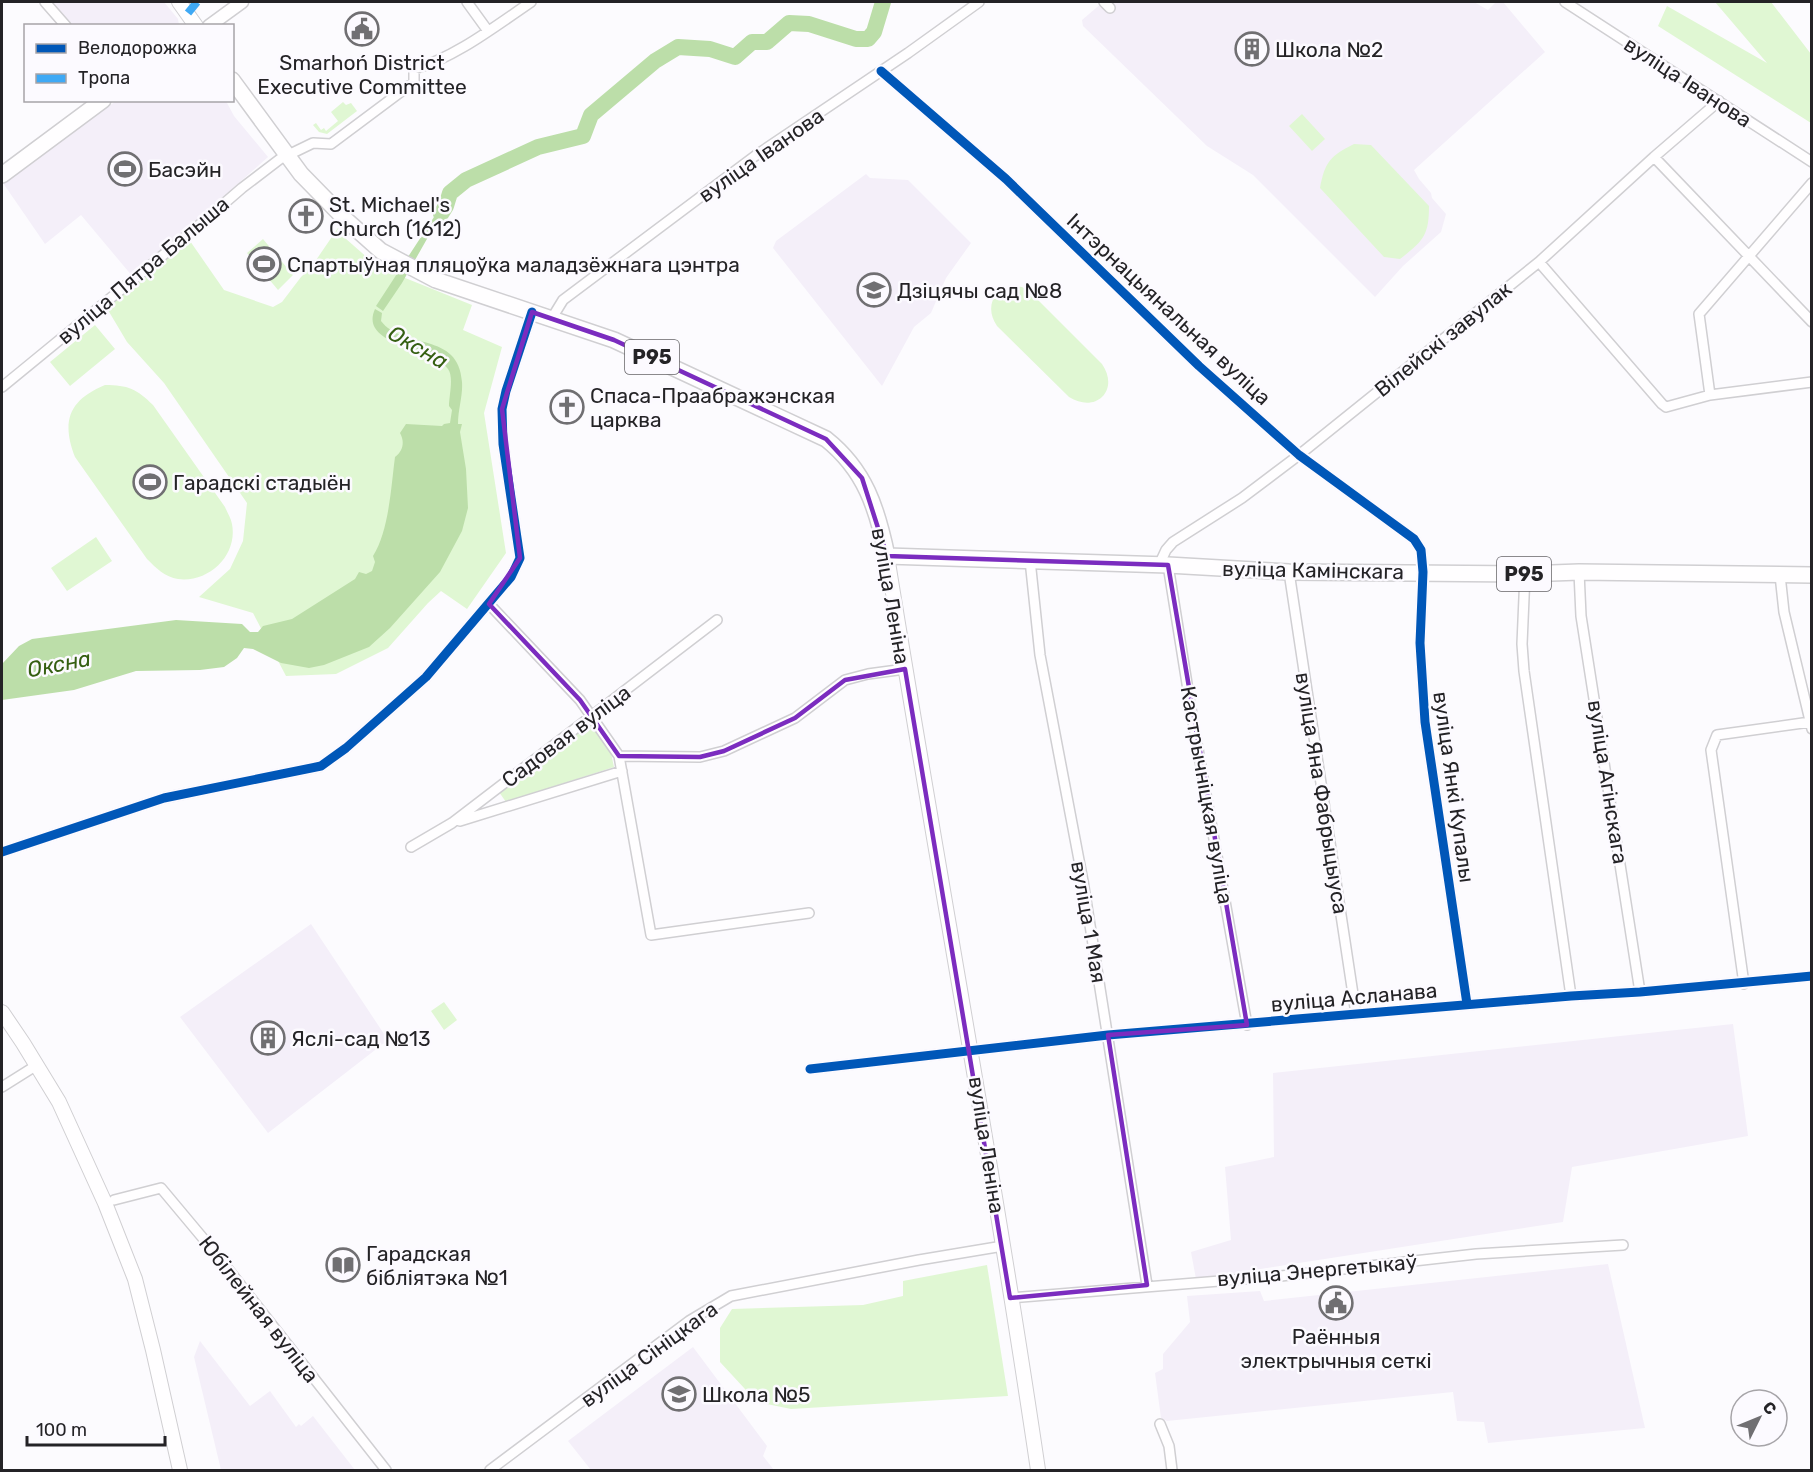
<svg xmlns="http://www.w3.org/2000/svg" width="1813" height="1472" font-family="Rubik,sans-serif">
<rect width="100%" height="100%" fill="#fcfbfe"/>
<path fill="#f4eff9" d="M39,2H164L178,19L179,25H57Z
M1103,2H1474L1488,10L1496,2H1503L1545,52L1414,170L1419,179L1431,193L1432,198L1446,214L1441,232L1403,266L1375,297L1253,175L1207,146L1083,26L1082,20Z
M116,101H226L234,116L268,157L133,277L81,215L45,244L3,183Z
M866,174L870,178L908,180L971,243L946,278L931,313L914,327L882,386L773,248L776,241Z
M311,924L388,1040L268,1133L180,1017Z
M1733,1024L1748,1136L1572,1167L1563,1222L1196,1279L1191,1252L1231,1240L1225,1167L1274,1157L1273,1073Z
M1608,1264L1645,1428L1488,1443L1484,1422L1457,1421L1453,1392L1167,1421L1161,1418L1155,1373L1163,1369V1354L1190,1322L1187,1296L1260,1291L1264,1301Z
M200,1341L250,1406L270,1391L296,1427L299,1424L301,1426L313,1416L355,1470H221L194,1357Z
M693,1347L767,1446L763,1456L774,1470H591L568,1441Z"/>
<path fill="#e0f7d3" d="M1715,2H1771L1811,54V123L1658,26L1667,6L1767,63Z
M343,102L346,105L351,103L357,111L327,134L319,132L313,125L316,123L321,130L324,128L326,131L338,121L331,112Z
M1302,114L1325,139L1312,151L1289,126Z
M1354,144L1371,145L1429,206C1429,236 1423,241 1400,259L1384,257L1320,188C1325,162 1330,156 1354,144Z
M340,225L337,231L378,267L472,305L463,330L502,347L484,413L506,553L467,609L441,591L428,603L388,648L336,674L286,676L253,613L199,597L230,569L243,541L247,503L164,383L127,342L105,305L184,243L190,241L224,290L273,307L282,302L301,277L312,266Z
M263,239L293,275L278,290L247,253Z
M1013,286L1022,287L1030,292L1102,364C1120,390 1096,414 1069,397L997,326C985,308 992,290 1013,286Z
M95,325L115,349L70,386L50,362Z
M105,385C128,385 137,389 153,405L225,507C227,512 231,518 232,524C238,555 209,583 178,579C165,577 156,568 147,559L75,457C61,421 69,400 105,385Z
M96,537L112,561L67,591L51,568Z
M591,724L611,753L614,767L506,802L499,792Z
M444,1002L457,1020L444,1030L431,1011Z
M987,1265L1008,1396L791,1409L757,1402L720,1362V1328L732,1309L863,1305L903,1296V1281Z"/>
<path fill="#bcdea9" d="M450,193V204L436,223L402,283L383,311L376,306L434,217L443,208Z
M375,309L382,313L381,321C403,350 459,331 462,382C463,396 458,409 458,424H462L460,432L466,469L468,508L462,531L440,572L390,628L369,647L324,665L309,668L281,663L253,649L244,648L237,658L224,667L200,670L136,671L74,690L2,700V664L19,646L32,639L176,620L242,624L250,632H258L263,626L292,619L355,579L359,572L366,574L372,571L375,562L373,556C389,531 391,487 395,457C403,451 405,442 400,433L406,424L442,426L444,424L450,423L452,410L449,406C449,396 454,377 448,369C434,348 358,346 375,309Z"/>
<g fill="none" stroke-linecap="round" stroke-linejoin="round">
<path stroke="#bcdea9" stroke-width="16" d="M441,214L446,206L450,193L466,180L538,147L583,136L591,115L655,61L678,47L710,49L735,57L752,42H767L789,23L809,24L856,39H868L874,32L883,2"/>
<defs>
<path id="minor" d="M45,2L66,26
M467,2L488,31
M1104,2L1110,8
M1565,2L1812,162
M881,71L1006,179L1199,366L1299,455L1414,539L1421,550L1423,572L1420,643L1425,722L1467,1004
M1654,157L1812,322
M1539,262L1662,404L1666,407L1710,395L1812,382
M552,318L563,300L755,156L908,53L979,2
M2,387L190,233L242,188L280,159L313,143L331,144L414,82V69C453,59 497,25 531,2
M1710,395L1699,314L1812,183
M1030,560L1040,655L1083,881L1147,1285
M1159,565L1166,550L1173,542L1242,498L1299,455L1539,262L1654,157L1719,101
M1168,565L1193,721L1247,1025
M1289,572L1356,1014
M1579,572L1581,616L1640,992
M1525,574L1522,644L1524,671L1571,996
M1780,575L1784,612L1812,729
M489,604L580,700L619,756L651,935L809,913
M619,756L700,757L724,751L795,718L845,680L868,674L905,669
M460,821L622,771
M411,847L452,823L717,620
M2,852L164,798L321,766L346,748L426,677L511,577L520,558L503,444L502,409L506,391L532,312
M1744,984L1711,750L1717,735L1810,722
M810,1069L1108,1035L1571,996L1640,992L1812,976
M2,1087L37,1065
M114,1200L161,1188L217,1255L386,1470
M1010,1298L1281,1276L1476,1254L1623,1245
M1160,1424L1169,1446L1172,1470
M490,1470L689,1321L731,1296L919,1260L1003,1246"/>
<path id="tertiary" d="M209,26L242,2"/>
<path id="secondary" d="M179,2L196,26
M887,556C936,861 993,1165 1038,1470
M2,1012L23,1043L59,1102L105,1203L135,1279L153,1350L180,1470"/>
<path id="primary" d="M232,80L301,174L345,219L381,251L436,280L614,340L826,439C865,470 877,508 887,556L1168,565L1289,572L1525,574L1579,572L1812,575
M2,175L103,100"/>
</defs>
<use href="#minor" stroke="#d0cfd2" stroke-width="12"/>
<use href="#tertiary" stroke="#d0cfd2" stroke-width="15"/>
<use href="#secondary" stroke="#d0cfd2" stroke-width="16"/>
<use href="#primary" stroke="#d0cfd2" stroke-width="18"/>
<use href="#minor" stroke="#fffeff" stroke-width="9"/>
<use href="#tertiary" stroke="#fffeff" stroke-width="12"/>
<use href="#secondary" stroke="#fffeff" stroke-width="14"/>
<use href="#primary" stroke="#fffeff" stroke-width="15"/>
<path stroke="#3fa9f5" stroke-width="8" stroke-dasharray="15 8" stroke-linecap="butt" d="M188,13L197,2"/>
<defs>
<path id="cycleway" d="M881,71L1006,179L1199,366L1299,455L1414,539L1421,550L1423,572L1420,643L1425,722L1467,1004
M2,852L164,798L321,766L346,748L426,677L511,577L520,558L503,444L502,409L506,391L532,312
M810,1069L1108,1035L1571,996L1640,992L1812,976"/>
</defs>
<use href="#cycleway" stroke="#fcfaff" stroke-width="13"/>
<use href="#cycleway" stroke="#0057b8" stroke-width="9"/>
</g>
<path fill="none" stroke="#7b2cbf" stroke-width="4.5" stroke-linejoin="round" d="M532,312L614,340L826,439L862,478L887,556L1168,565L1247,1025L1108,1035L1147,1285L1010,1298L905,669L845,680L795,718L724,751L700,757L619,756L580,700L489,604L520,558L502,409Z"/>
<defs>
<symbol id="civic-ring" viewBox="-11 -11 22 22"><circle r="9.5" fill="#fcfaff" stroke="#706f72" stroke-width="1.5"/><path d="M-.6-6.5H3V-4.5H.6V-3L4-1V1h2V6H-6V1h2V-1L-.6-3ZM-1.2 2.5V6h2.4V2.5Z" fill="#706f72"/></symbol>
<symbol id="building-ring" viewBox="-11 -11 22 22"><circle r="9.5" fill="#fcfaff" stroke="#706f72" stroke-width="1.5"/><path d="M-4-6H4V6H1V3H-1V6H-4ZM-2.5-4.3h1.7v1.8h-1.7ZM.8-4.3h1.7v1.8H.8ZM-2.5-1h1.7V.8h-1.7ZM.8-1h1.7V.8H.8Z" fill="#706f72"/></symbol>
<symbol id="stadium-ring" viewBox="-11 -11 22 22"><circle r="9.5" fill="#fcfaff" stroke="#706f72" stroke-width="1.5"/><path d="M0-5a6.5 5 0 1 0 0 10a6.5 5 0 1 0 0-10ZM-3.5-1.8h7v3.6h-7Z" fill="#706f72"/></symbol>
<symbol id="church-ring" viewBox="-11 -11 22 22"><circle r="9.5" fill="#fcfaff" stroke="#706f72" stroke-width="1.5"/><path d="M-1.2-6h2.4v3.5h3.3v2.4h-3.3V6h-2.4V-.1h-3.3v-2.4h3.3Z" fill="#706f72"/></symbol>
<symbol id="school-ring" viewBox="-11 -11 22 22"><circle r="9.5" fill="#fcfaff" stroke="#706f72" stroke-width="1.5"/><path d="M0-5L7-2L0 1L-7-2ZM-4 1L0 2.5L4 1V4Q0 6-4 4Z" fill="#706f72"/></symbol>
<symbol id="library-ring" viewBox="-11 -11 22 22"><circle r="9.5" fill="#fcfaff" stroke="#706f72" stroke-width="1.5"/><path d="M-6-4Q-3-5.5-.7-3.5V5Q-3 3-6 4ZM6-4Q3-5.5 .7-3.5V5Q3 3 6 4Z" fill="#706f72"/></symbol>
</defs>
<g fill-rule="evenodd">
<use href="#civic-ring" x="343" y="10" width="38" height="38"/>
<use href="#building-ring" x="1233" y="30" width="38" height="38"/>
<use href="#stadium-ring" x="106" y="150" width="38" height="38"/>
<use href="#church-ring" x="287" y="197" width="38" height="38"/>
<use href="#stadium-ring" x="245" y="245" width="38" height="38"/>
<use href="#school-ring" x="855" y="271" width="38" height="38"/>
<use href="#church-ring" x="548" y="388" width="38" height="38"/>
<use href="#stadium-ring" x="131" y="463" width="38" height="38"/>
<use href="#building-ring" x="249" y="1019" width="38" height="38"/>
<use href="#library-ring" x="324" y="1246" width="38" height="38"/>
<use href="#civic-ring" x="1317" y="1284" width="38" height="38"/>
<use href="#school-ring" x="660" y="1375" width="38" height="38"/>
</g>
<g text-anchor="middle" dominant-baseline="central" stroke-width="5" stroke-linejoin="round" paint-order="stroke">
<g fill="#fcfaff" stroke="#656467" stroke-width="1.5">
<rect x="625" y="340" width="54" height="34" rx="4.5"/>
<rect x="1497" y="557" width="54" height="34" rx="4.5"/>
</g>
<g font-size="20" font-weight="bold" fill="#242326">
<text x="652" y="357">Р95</text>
<text x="1524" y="574">Р95</text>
</g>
<g font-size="21" fill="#242326" stroke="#fcfaff" text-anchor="start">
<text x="1275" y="49">Школа №2</text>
<text x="362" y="62" text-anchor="middle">Smarhoń District<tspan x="362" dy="24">Executive Committee</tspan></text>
<text x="148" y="169">Басэйн</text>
<text x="329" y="204">St. Michael's<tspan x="329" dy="24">Church (1612)</tspan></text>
<text x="287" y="264">Спартыўная пляцоўка маладзёжнага цэнтра</text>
<text x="897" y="290">Дзіцячы сад №8</text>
<text x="590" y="395">Спаса-Праабражэнская<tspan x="590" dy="24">царква</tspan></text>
<text x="173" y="482">Гарадскі стадыён</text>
<text x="291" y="1038">Яслі-сад №13</text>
<text x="366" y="1253">Гарадская<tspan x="366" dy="24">бібліятэка №1</tspan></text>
<text x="1336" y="1336" text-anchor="middle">Раённыя<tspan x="1336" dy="24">электрычныя сеткі</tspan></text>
<text x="702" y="1394">Школа №5</text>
</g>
<g font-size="21" fill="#242326" stroke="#fcfaff">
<text transform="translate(1688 82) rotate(33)">вуліца Іванова</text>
<text transform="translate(761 155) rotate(-35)">вуліца Іванова</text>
<text transform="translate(143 270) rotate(-40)">вуліца Пятра Балыша</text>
<text transform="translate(1169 309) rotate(43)">Інтэрнацыянальная вуліца</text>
<text transform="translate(1443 339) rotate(-39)">Вілейскі завулак</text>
<text transform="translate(1313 570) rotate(1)">вуліца Камінскага</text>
<text transform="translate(891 596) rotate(80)">вуліца Леніна</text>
<text transform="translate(566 736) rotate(-37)">Садовая вуліца</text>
<text transform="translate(1608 782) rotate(81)">вуліца Агінскага</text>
<text transform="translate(1454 787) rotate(82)">вуліца Янкі Купалы</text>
<text transform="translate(1322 793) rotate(81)">вуліца Яна Фабрыцыуса</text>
<text transform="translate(1207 795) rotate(80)">Кастрычніцкая вуліца</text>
<text transform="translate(1089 922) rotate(80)">вуліца 1 Мая</text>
<text transform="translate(1354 997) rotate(-5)">вуліца Асланава</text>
<text transform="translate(987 1145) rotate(81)">вуліца Леніна</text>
<text transform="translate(1317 1270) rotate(-5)">вуліца Энергетыкаў</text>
<text transform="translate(259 1309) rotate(52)">Юбілейная вуліца</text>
<text transform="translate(649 1354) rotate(-36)">вуліца Сініцкага</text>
</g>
<g font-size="22" font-style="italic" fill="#355f12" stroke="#fcfaff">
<text transform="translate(418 347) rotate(30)">Оксна</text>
<text transform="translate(59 664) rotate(-11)">Оксна</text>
</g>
</g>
<rect width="1813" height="1472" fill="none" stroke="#242326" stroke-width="6"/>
<rect x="24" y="24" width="210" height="78" fill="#fcfaff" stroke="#a6a4a8" stroke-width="1.5"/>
<rect x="36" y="44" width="30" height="9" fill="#0057b8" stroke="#a6a4a8" stroke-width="1.5"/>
<text x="78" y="54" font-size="18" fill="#242326">Велодорожка</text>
<rect x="36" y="74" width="30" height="9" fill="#3fa9f5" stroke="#a6a4a8" stroke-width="1.5"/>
<text x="78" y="84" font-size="18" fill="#242326">Тропа</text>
<g transform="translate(1759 1418) rotate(47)"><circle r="28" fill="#fcfaff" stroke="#a6a4a8" stroke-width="1.5"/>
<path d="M0-4.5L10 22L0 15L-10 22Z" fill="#706f72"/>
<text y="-9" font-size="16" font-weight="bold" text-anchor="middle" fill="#242326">С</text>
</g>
<path d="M27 1436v9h138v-9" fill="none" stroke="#242326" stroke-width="3"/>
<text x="36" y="1436" font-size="18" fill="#242326" stroke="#fcfaff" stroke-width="4.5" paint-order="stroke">100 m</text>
</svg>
